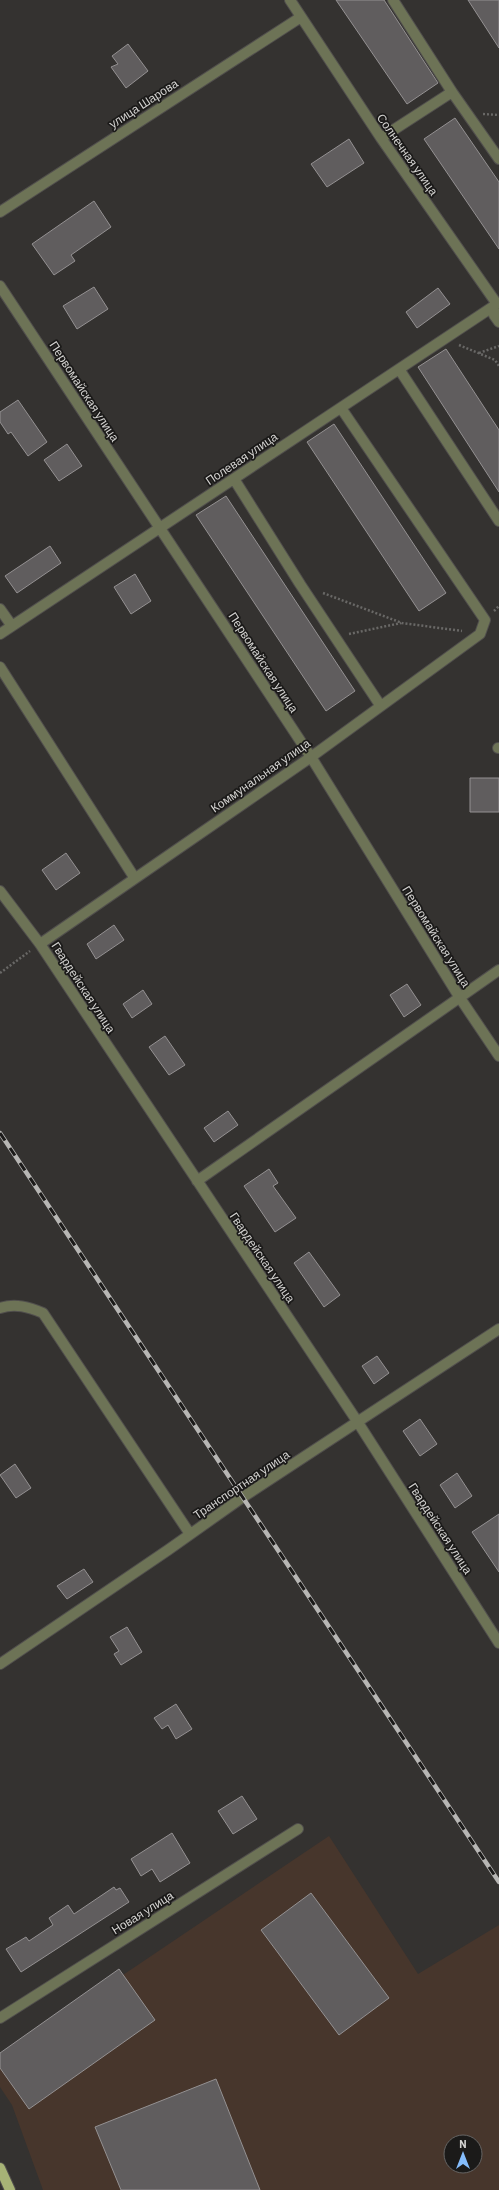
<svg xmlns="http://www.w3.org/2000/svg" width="499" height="2190" font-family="Barlow,sans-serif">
<rect width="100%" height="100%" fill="#343230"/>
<path fill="#47362c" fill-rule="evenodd" d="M329,1836L418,1974L499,1925V2190H43L12,2105L0,2087V2058ZM451,2142H475V2166H451Z"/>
<path fill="#605d5e" stroke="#949192" d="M336,0H384L438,83L407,104Z
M468,0H499V48Z
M128,44L148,71L126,88L111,67L118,64L112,56Z
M455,118L499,182V249L424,139Z
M349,139L364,163L327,187L311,164Z
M94,201L111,227L71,255L75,261L54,275L32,244Z
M94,287L108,309L77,329L63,306Z
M438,288L450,304L417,328L406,312Z
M446,349L499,430V492L418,367Z
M18,400L47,442L28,456L11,432L8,434L0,422V412Z
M334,424L446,593L419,611L307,442Z
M67,444L82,466L59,481L44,460Z
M226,496L355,691L326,711L196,515Z
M50,546L61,563L17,593L5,576Z
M135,574L151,601L131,614L114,587Z
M470,778H499V812H470Z
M66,853L80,873L56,890L42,870Z
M114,925L124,940L96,959L87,944Z
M407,984L421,1005L404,1017L390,995Z
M143,990L152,1004L132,1018L123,1004Z
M165,1036L185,1065L169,1075L149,1047Z
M228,1111L238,1125L214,1142L204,1128Z
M269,1169L278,1183L273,1186L296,1218L275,1232L244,1186Z
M309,1252L340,1295L324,1307L294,1263Z
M377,1356L389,1373L374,1384L362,1366Z
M420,1419L437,1444L420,1456L403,1431Z
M15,1464L31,1488L16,1498L0,1475Z
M457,1473L472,1496L455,1508L440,1485Z
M499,1514V1572L472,1532Z
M84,1569L93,1582L67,1599L57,1586Z
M127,1627L142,1652L121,1665L114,1654L119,1651L110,1637Z
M176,1704L192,1729L176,1739L168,1725L162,1729L154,1718Z
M242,1796L257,1819L233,1834L218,1811Z
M172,1833L190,1863L160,1882L152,1869L141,1876L131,1859Z
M114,1887L116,1890L120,1888L129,1902L21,1972L6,1949L26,1937L29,1941L53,1925L49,1918L68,1905L74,1914Z
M311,1893L389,1998L339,2035L261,1930Z
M119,1969L155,2020L29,2109L0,2068V2053Z
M216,2079L260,2190H121L95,2127Z"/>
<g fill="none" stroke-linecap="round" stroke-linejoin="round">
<defs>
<path id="minor" d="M290,0L381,138L497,304
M452,92L499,159
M381,138L452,92L393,0
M0,212L301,17
M0,286L311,757L460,998L499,1056
M497,304L494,315L499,322
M399,369L499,521
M234,479L300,584L380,705
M0,609L12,626
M0,634L497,304
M0,667L134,877
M498,748H499
M0,891L40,944L357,1421L499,1643
M40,944L311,757L480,634L485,620L341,408
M197,1181L499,970
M0,1308C15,1303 29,1307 43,1313L190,1534
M0,1664L168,1550L243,1497L499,1329
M0,2018L298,1829"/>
<path id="major" d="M0,2168L10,2190"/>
</defs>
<use href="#minor" stroke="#514f4d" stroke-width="12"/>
<use href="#major" stroke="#514f4d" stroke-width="12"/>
<path stroke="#696866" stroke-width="2.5" stroke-dasharray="2 2" stroke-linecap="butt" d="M483,114L499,115
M459,345L495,360L499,366
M479,353L499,346
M323,593L402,623L462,631
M494,611L499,606
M349,634L401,623
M0,973L30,951"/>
<use href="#minor" stroke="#6d7356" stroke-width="10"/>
<use href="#major" stroke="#a7b376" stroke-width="10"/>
<defs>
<path id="rail" d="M0,1133L499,1882"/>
</defs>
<use href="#rail" stroke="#b7b6b4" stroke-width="4.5"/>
<use href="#rail" stroke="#1b1a19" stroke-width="3" stroke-dasharray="9" stroke-linecap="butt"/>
</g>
<g text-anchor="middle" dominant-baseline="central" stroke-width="3.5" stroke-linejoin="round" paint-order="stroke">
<g font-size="12" fill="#d4d3d1" stroke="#1b1a19">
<text transform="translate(143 103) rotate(-33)">улица Шарова</text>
<text transform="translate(408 154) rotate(55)">Солнечная улица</text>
<text transform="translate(85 391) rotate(57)">Первомайская улица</text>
<text transform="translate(241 458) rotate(-34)">Полевая улица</text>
<text transform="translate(264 662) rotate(57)">Первомайская улица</text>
<text transform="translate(260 775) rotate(-35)">Коммунальная улица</text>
<text transform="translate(437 936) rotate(58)">Первомайская улица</text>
<text transform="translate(84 987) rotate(57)">Гвардейская улица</text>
<text transform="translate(263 1257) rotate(56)">Гвардейская улица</text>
<text transform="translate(241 1484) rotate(-34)">Транспортная улица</text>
<text transform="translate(441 1528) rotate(57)">Гвардейская улица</text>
<text transform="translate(142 1912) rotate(-32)">Новая улица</text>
</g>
</g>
<g transform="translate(463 2154)"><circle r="19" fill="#1b1a19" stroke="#656463"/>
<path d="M0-3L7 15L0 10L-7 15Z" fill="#84bcfb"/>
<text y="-6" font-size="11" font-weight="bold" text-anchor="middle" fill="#d4d3d1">N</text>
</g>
</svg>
